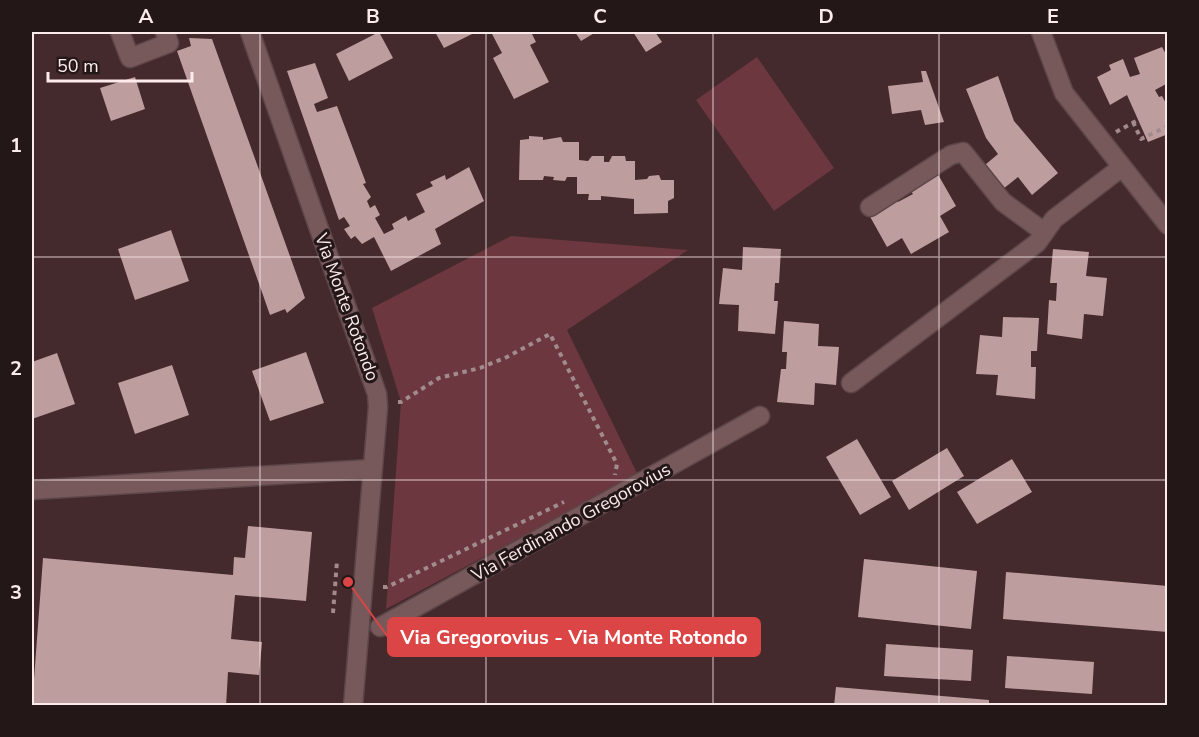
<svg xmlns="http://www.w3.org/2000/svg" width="1199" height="737" font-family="'Nunito Sans',sans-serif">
<rect width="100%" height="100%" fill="#442a2d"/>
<path fill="#6c373e" d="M757,57L834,168L774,211L696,100Z
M511,236L688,250L567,330L638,475L386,609L401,402L372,308Z"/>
<path fill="#be9d9f" d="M379,32L393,58L349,81L336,54Z
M435,32H476L444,48Z
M491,32H531L536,42L530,45L549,82L514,99L493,58L502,53Z
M575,32H596L581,41Z
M633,32H655L662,42L646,52Z
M189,38L212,39L305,298L287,313L285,309L270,315L177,51L191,46Z
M1162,47L1168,58V83L1155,90L1159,97L1162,96L1168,107V134L1148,142L1127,95L1110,105L1097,77L1111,70L1109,65L1123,59L1130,77L1140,74L1134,58Z
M315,63L328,98L314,104L317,112L337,106L366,183L363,184L371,197L367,201L370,208L375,205L380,215L375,218L384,234L394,229L392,224L406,216L408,221L425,212L416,194L433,186L430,182L445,175L446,180L469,167L484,201L435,229L441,244L391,271L374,237L362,244L355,236L351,239L344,229L350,226L344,217L339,220L287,71Z
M921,71H926L944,122L925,125L921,110L892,114L888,86L923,82Z
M998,76L1014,121L1058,173L1032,195L1018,177L1003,189L985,165L998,154L986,138L966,89Z
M135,77L145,109L111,121L100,88Z
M529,136L543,137V140L561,137L563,142H579V160L588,161L592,156H604V162H609L612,156H625L626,161H635V180L647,179L649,176L659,175L661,180H674V198L668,201V213L634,214V199L601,196V200H588L589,194H577V177H567L565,181L553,180L554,177L544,176L543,180H519L520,140L529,139Z
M936,171L956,206L940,216L949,232L911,254L902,238L887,247L868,213L895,197L898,202L913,194L908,187Z
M171,230L189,281L135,300L118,249Z
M743,247L781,249L779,283H775L774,301H778L775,334L738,331L739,305L719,304L723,268L742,270Z
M1053,249L1089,252L1086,276L1107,278L1103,316L1084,314L1082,339L1047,334L1049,300L1056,301L1057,283H1050Z
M1003,317L1039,318L1037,351H1031V367H1036L1035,399L996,395L998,375L976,374L980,335L1002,337Z
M784,321L819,324L818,346L839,347L836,385L815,383L814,405L777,402L781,369H786L787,352H782Z
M306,352L324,403L270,421L252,371Z
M57,353L75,404L32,419V362Z
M172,365L189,415L135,434L118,383Z
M857,439L891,497L860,515L826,457Z
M947,448L964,476L909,510L892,481Z
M1012,459L1032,492L977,524L957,492Z
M248,526L312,532L306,601L235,595L231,639L262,642L259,675L228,672L226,706H32L43,558L233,575L234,557L245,558Z
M864,559L977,571L971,629L858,617Z
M1006,572L1168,586V632L1003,619Z
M886,644L973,650L971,681L884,676Z
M1007,656L1094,662L1092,694L1005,688Z
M836,687L989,700V706H834Z"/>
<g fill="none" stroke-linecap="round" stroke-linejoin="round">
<defs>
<path id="minor" d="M120,32L130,58L169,43L165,32
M250,32L377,394L378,407L353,706
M1041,32L1064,93L1168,225
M870,207L951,155L963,152L1003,202L1044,232
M851,383L1037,243L1054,219L1122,167
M32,490L371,469
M380,627L760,416"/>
</defs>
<use href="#minor" stroke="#5d4649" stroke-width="21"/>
<path stroke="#a18b8d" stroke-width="4" stroke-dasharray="4.5 4.5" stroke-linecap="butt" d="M1133,122L1141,139L1168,126
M1116,132L1138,120
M398,402H401L439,378L480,368L507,357L550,334L617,464L615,475
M383,587H387L564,502
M333,613L337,561"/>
<use href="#minor" stroke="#77595c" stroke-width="18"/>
</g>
<path fill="none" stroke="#fdebec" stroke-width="1.5" stroke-opacity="0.55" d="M260,32V706M486,32V706M713,32V706M939,32V706M32,257H1168M32,480H1168"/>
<g text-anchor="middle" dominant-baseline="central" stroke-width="6" stroke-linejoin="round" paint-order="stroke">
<g font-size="18" fill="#fdebec" stroke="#231718">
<text transform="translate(347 307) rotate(70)">Via Monte Rotondo</text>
<text transform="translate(571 522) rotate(-29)">Via Ferdinando Gregorovius</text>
</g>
</g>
<path fill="none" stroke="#dc4545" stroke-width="2" d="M348 582L388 637"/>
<circle fill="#dc4545" stroke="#231718" stroke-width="2" cx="348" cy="582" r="6"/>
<rect fill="#dc4545" stroke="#dc4545" stroke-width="2" x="388" y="618" width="372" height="38" rx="6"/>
<g font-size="20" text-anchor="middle" font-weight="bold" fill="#fff">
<text x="574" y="644">Via Gregorovius - Via Monte Rotondo</text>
</g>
<rect width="1199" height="737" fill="none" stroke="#231718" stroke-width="66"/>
<path d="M48 72v9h144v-9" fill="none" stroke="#fdebec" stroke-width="3"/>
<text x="57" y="72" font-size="18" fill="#fdebec" stroke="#231718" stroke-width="4.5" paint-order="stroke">50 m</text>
<rect x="33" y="33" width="1133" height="671" fill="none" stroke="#fdebec" stroke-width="2"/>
<g font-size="20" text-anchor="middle" font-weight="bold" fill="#fdebec">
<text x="146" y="23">A</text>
<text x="373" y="23">B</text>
<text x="600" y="23">C</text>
<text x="826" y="23">D</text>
<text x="1053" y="23">E</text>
<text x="16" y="152">1</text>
<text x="16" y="375">2</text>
<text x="16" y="599">3</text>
</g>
</svg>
